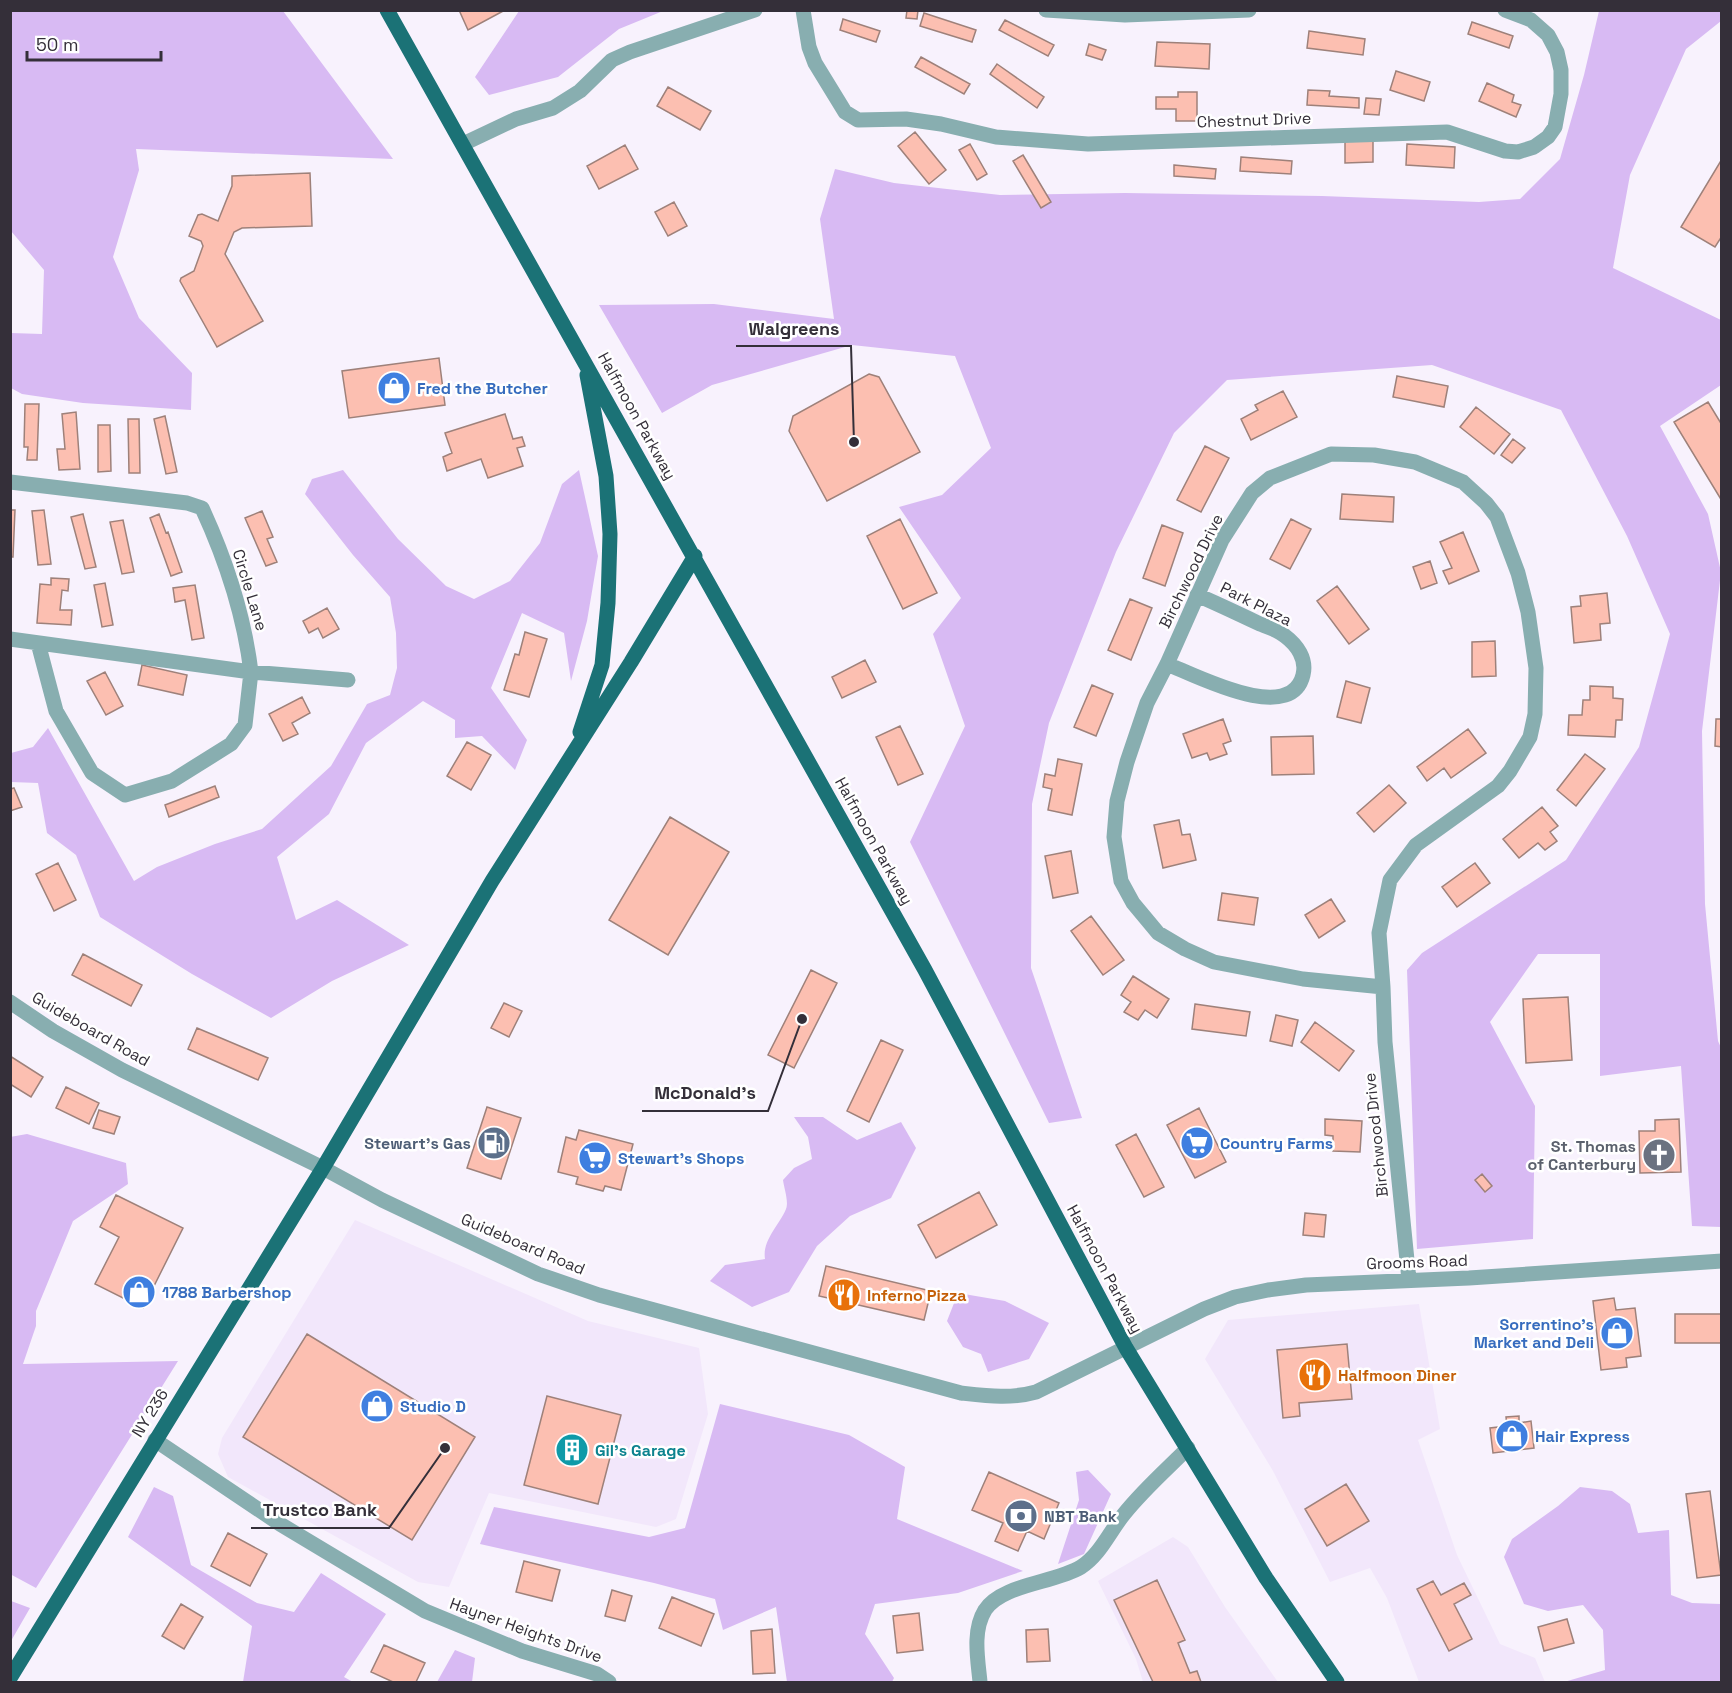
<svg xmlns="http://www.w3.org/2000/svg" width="1732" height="1693" font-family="'Space Grotesk',sans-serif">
<rect width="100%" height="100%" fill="#f8f2fd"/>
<path fill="#f2e7fb" d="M355,1220L588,1321L699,1348L708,1414L676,1519L656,1527L489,1493L449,1587L418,1582L228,1477L218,1454L222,1438Z
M1419,1304L1440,1429L1418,1440L1457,1555L1500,1644L1535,1658L1545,1682H1419L1387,1598L1370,1568L1330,1582L1273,1471L1205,1359L1228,1320Z
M1173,1537L1188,1547L1225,1607L1278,1682H1143L1136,1659L1098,1581Z"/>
<path fill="#d8baf3" d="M11,10L283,11L393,159L136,149L139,170L113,257L139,318L192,373L191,410L83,403L22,394L11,388V333L42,334L44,270L11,231Z
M519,11V10L663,11L619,29L558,77L489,95L475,77Z
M1599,11H1721V21L1686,49L1630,175L1613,268L1721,320V385L1660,426L1708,514L1721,572L1702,731L1705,904L1718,1041L1722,1050L1721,1227L1692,1226L1681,1066L1600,1076V954H1538L1490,1022L1535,1106L1533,1239L1417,1249L1407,970L1422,953L1566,860L1639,747L1670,634L1627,536L1561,410L1432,365L1227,380L1174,433L1116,552L1049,723L1032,804L1031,968L1082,1118L1049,1123L910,842L965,726L933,634L961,598L899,507L942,495L991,448L955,356L852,345L712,385L662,413L599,305L714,304L834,319L820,219L835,169L894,183L1000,195L1125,193L1322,196L1479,202L1520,199L1560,159L1584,75Z
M343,470L398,539L446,586L474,599L510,581L540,543L562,484L579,470L598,556L587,621L571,681L564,633L522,613L491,688L527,740L515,770L482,736L455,738V720L423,701L366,743L329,814L277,857L296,920L337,900L409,945L332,981L271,1018L192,974L100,917L76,855L47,833L38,783L11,782V753L33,747L48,728L134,881L157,867L215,844L262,829L331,766L367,704L390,695L397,668L396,633L390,597L353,555L305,494L312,479Z
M794,1117H823L857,1140L901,1122L916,1148L891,1198L850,1216L817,1246L789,1292L752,1307L710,1281L725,1265L765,1259C762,1240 779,1226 786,1209C789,1202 784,1188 783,1180L794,1168L812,1159L808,1137Z
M27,1134L126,1163L128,1184L73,1221L36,1311V1326L23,1364L178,1361L36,1588L10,1574V1137Z
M958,1293L1005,1301L1049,1323L1029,1359L988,1372L981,1354L963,1347L947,1321Z
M720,1404L849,1435L905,1467L897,1519L1023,1571L958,1593L875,1604L865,1634L894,1678L892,1682H787L776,1607L723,1630L715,1599L654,1583L480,1544L494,1507L649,1537L685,1528Z
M1088,1470L1111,1494L1084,1554L1058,1564L1079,1500L1076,1472Z
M154,1487L173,1496L191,1565L257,1603L294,1612L321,1573L386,1614L344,1677L353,1682H243L252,1626L128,1537Z
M1580,1487L1612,1491L1630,1504L1638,1533L1669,1530L1671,1595L1692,1603L1721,1604V1682H1564L1605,1670L1603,1630L1583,1605L1548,1611L1524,1604L1504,1557L1512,1539L1558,1506Z
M11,1601L30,1608L11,1641L10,1601Z
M455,1650L475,1658L472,1682H437Z"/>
<path fill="#fcbfb1" stroke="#9e817a" stroke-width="1.5" d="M459,10H505L468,30Z
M907,10H918L917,19L906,18Z
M924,13L976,30L972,42L920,26Z
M843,19L880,31L876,42L840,30Z
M1005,20L1054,45L1048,56L999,30Z
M1472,22L1513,36L1509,48L1468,34Z
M1309,31L1365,39L1363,55L1307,48Z
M1157,42L1210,44L1209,69L1155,66Z
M1089,44L1106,50L1102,60L1086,55Z
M921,57L970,84L964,94L915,67Z
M997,64L1044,97L1037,108L990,74Z
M1396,71L1430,82L1424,101L1390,90Z
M1487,83L1514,95L1512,102L1521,105L1516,117L1479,101Z
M668,87L711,111L700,130L657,106Z
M1308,90L1330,91L1329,96L1359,98V108L1307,105Z
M1178,92H1197V121H1176V109H1156V97H1178Z
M1366,98L1381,99L1379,115L1364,114Z
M915,132L946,170L929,184L898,146Z
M1345,140H1373V162L1345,163Z
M970,144L987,174L977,180L959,150Z
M1407,144L1455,147L1454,168L1406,165Z
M625,145L638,169L599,189L587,166Z
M1023,155L1051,202L1041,208L1013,161Z
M1241,157L1292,161L1291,174L1240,171Z
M1722,159V236L1715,247L1681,227Z
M1174,165L1216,169L1215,179L1174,176Z
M310,173L312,226L242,228L234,232L225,254L263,321L217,347L180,281L181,278L194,271L203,246L201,241L189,236L198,215L202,214L218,221L232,186V176Z
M674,202L687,226L668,236L655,212Z
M439,358L445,405L349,418L342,371Z
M869,374L879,377L920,452L827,501L789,431L793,416Z
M1397,376L1448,386L1444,407L1393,397Z
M1283,391L1297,417L1251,440L1241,419L1258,410L1255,405Z
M1708,402L1722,425V501L1674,422Z
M25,404H39L37,460H27L28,447H24Z
M1476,407L1510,434L1494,454L1460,427Z
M76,412L80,469L59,470L57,449H65L62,414Z
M505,414L513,439L522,437L525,446L517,448L523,466L488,478L481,459L447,471L443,457L452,453L445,433Z
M165,416L177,472L166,474L154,419Z
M128,419H139L140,473H129Z
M98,425H110L111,471L98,472Z
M1513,439L1525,448L1512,463L1501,455Z
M1205,446L1229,458L1201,512L1177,500Z
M1342,494L1394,497L1393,522L1340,519Z
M10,510H15L13,557H10Z
M44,510L51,564L38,565L32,511Z
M262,511L273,537L267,539L277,562L266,566L245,518Z
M83,514L96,567L85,569L71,517Z
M159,514L166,533L168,532L182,572L171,576L150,518Z
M900,519L937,593L903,609L867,536Z
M1291,519L1311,529L1290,569L1270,559Z
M123,520L134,572L122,574L110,522Z
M1162,525L1183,533L1165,586L1143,578Z
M1463,532L1479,571L1449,584L1443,571L1452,568L1440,542Z
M1430,561L1437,583L1421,589L1413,567Z
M51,578L69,579L68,591L62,590L60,610H72L71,625L37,623L40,584L51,585Z
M105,583L113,625L102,627L94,585Z
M195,585L204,638L192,640L185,600L175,602L173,588Z
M1337,586L1369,629L1349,644L1317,601Z
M1607,593L1610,623L1600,624L1601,640L1574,643L1571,607L1581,606L1580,596Z
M1130,599L1152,608L1131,660L1108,650Z
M327,608L339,629L323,638L318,628L309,633L303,621Z
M525,632L547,639L529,697L504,690L515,654L519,655Z
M1495,641L1496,676L1472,677V642Z
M865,660L876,682L842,698L832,677Z
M142,665L187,675L183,695L138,685Z
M105,672L123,706L106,715L87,681Z
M1346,681L1370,688L1361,723L1337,717Z
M1092,685L1113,694L1096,736L1074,727Z
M1590,686L1613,687V698L1623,699L1622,720H1616L1615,737L1568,735L1569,715H1582L1583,700H1590Z
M302,697L310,713L292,723L298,734L283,741L269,714Z
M1223,719L1231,741L1223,744L1227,754L1210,760L1207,753L1192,758L1183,734Z
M1716,719H1722V747L1715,746Z
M900,726L923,774L898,785L876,737Z
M1468,729L1486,753L1451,778L1444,768L1427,781L1417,767Z
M1313,736L1314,774L1272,775L1271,737Z
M467,742L491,755L471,790L447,776Z
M1585,754L1605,769L1576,806L1557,790Z
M1058,759L1082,764L1072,815L1048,810L1052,789L1043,787L1045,774L1055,776Z
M1389,785L1406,803L1374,832L1357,813Z
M215,786L219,797L169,817L165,805Z
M14,788L22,807L10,811V789Z
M1542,807L1558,826L1550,832L1557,841L1545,850L1538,843L1519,858L1503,839Z
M670,817L729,852L668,955L609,920Z
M1179,820L1182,835L1190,834L1196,860L1163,868L1154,825Z
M1071,851L1078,893L1053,898L1045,856Z
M58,863L76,900L54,911L36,874Z
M1475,863L1490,883L1457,907L1442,887Z
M1222,893L1258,898L1254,925L1218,920Z
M1331,899L1345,921L1319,938L1305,915Z
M1091,916L1124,960L1103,975L1071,931Z
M83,954L142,985L131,1006L72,975Z
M811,970L837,983L794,1068L768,1055Z
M1133,976L1169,999L1157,1018L1145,1010L1138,1020L1124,1012L1131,1002L1121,995Z
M1568,997L1572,1060L1526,1063L1523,999Z
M504,1003L522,1011L509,1037L491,1028Z
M1195,1004L1250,1012L1246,1036L1192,1029Z
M1276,1015L1298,1020L1292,1046L1270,1041Z
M1315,1022L1354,1051L1339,1071L1301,1042Z
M197,1028L268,1058L258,1080L188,1049Z
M881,1040L903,1050L869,1122L847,1111Z
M10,1056L43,1077L31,1097L10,1084Z
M66,1087L99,1103L89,1124L56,1108Z
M487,1107L521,1118L501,1179L467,1168Z
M1199,1108L1226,1162L1195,1178L1167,1125Z
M99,1110L120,1117L114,1134L93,1128Z
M1325,1119L1362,1121L1360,1152L1333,1151V1136L1325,1135Z
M1679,1119L1681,1172L1640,1173L1639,1131H1655V1120Z
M579,1130L633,1144L621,1190L605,1186L603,1191L576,1184L578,1177L558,1172L566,1137L576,1140Z
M1136,1134L1164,1187L1144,1197L1116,1145Z
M1482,1174L1492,1186L1485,1192L1475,1180Z
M979,1192L997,1225L936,1258L918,1225Z
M116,1195L183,1228L143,1308L95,1284L119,1237L100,1227Z
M1305,1213L1326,1215L1324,1237L1303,1235Z
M826,1266L931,1291L924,1320L819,1296Z
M1614,1298L1616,1310L1635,1308L1641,1356L1626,1358L1627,1367L1601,1370L1593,1301Z
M1675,1314H1722V1343H1675Z
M307,1334L475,1437L412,1540L243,1437Z
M1347,1344L1352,1399L1299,1403L1300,1416L1283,1418L1277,1350Z
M547,1396L621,1415L598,1504L524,1485Z
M1519,1416V1423L1531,1421L1534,1448L1493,1453L1490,1428L1507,1426L1506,1417Z
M989,1472L1059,1503L1044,1539L1027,1531L1018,1551L995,1541L1003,1523L972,1510Z
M1346,1484L1369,1521L1327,1546L1305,1509Z
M1710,1491L1721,1575L1697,1578L1686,1494Z
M228,1533L267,1554L250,1586L211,1566Z
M524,1561L560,1570L552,1601L516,1592Z
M1157,1580L1185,1640L1178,1643L1190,1673L1197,1671L1201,1682H1153L1114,1600Z
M1433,1581L1441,1595L1464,1583L1471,1595L1454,1604L1472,1639L1449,1651L1417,1589Z
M612,1590L632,1596L625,1621L605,1616Z
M672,1597L714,1614L701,1646L659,1628Z
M181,1604L203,1617L184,1649L162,1636Z
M919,1613L923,1650L897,1653L893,1616Z
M1567,1619L1574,1643L1544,1651L1538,1627Z
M772,1629L775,1673L753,1674L751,1631Z
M1048,1629L1050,1661L1027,1662L1026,1630Z
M384,1645L425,1663L416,1682H393L371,1672Z"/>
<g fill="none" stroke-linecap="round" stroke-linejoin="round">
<path stroke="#88aeb0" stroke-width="15" d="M803,10L809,47L815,63L845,112L858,120L906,119L941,124L996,137L1088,144L1447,132L1505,151L1518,152L1534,147L1548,137L1555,127L1561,94V70L1557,52L1548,35L1531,20L1505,10
M1046,10L1125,15L1249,10
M463,144L516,119L553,108L580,91L612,60L630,52L755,10
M10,482L187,503L202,508C226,560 244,615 251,672L10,639
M38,643L56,711L92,773L125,795L172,781L231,744L245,725L251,672L348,680
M1167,664C1195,675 1291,726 1303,675C1307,659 1297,645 1285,636C1278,630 1268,627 1260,624C1239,614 1218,604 1197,595
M1383,987L1303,979L1214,962L1185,949L1158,933L1133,903L1121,881L1114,837L1117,801L1127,762L1147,703L1167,664L1222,540L1252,493L1270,478L1331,454L1374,455L1415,462L1463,482L1486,503L1497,517L1518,573L1528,612L1536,668L1535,714L1530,737L1510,771L1498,786L1416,845L1390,880L1379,933L1383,987L1385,1042L1409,1280
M10,1002L53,1031L122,1070L323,1168L382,1200L538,1274L599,1295L961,1393C988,1396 1011,1399 1036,1392L1204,1309L1235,1297L1268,1290L1306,1285L1469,1278L1722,1261
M155,1440L280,1524L425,1611L522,1651L597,1674L609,1682
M980,1682C978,1660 972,1631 985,1610C1002,1584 1055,1583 1081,1567C1100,1555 1110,1531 1124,1514C1143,1490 1167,1469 1188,1448"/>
<path stroke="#1b7276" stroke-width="15" d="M387,10L925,970L1126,1348L1266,1578L1337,1682
M580,732L602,665L608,603L610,534L606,476L587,375
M10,1678L323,1168L492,881L631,662L695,556"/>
</g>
<defs>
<symbol id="shop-disc" viewBox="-11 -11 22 22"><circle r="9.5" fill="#3f7fe0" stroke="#fff"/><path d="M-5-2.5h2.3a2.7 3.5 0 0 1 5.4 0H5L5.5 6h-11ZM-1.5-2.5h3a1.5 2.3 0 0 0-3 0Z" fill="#fff"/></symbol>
<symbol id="fuel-disc" viewBox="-11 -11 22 22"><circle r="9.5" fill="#5c6f8a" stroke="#fff"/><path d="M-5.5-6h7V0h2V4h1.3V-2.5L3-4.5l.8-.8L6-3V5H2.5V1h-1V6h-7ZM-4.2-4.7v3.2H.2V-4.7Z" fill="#fff"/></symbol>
<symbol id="supermarket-disc" viewBox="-11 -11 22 22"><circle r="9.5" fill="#3f7fe0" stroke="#fff"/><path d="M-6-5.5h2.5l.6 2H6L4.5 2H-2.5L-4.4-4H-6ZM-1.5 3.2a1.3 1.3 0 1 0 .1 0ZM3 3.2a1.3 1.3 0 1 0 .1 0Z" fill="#fff"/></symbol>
<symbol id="church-disc" viewBox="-11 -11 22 22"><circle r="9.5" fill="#6b7280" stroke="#fff"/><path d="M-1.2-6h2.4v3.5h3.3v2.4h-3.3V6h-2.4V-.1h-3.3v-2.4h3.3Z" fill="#fff"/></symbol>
<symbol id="restaurant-disc" viewBox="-11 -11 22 22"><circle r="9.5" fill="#e8710a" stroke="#fff"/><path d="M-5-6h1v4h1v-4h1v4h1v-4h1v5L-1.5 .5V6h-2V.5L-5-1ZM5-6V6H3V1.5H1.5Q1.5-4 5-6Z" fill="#fff"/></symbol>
<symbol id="building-disc" viewBox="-11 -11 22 22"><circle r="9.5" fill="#0f9aa8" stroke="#fff"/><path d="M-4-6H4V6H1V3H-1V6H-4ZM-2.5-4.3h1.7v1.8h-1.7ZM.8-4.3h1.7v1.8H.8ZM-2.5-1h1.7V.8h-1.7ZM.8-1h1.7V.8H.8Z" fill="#fff"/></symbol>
<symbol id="bank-disc" viewBox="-11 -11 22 22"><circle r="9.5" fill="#5c6f8a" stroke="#fff"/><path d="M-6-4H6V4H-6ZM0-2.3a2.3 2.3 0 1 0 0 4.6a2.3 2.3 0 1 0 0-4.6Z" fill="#fff"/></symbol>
</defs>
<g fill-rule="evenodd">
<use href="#shop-disc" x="375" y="369" width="38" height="38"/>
<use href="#fuel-disc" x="475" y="1124" width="38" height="38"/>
<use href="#supermarket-disc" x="1178" y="1124" width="38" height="38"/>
<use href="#church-disc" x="1640" y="1136" width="38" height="38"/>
<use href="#supermarket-disc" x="576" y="1139" width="38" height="38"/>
<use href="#shop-disc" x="120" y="1273" width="38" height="38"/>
<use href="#restaurant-disc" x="825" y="1276" width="38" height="38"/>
<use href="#shop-disc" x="1598" y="1314" width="38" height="38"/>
<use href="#restaurant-disc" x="1296" y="1356" width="38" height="38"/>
<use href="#shop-disc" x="358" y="1387" width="38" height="38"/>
<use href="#shop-disc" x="1493" y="1417" width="38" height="38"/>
<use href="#building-disc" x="553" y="1431" width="38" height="38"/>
<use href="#bank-disc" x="1002" y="1497" width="38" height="38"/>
</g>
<g text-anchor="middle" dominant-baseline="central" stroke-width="5" stroke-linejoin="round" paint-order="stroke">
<g font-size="16" fill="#342f39" stroke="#fff">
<text transform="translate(1254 120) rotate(-2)">Chestnut Drive</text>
<text transform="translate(637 416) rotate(61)">Halfmoon Parkway</text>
<text transform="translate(1191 571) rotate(-64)">Birchwood Drive</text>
<text transform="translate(250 590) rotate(73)">Circle Lane</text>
<text transform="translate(1256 604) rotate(27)">Park Plaza</text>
<text transform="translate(874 841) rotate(61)">Halfmoon Parkway</text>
<text transform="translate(91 1029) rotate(30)">Guideboard Road</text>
<text transform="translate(1376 1135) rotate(-96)">Birchwood Drive</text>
<text transform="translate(523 1244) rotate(23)">Guideboard Road</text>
<text transform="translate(1417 1262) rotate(-2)">Grooms Road</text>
<text transform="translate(1105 1269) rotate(62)">Halfmoon Parkway</text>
<text transform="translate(150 1413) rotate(-58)">NY 236</text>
<text transform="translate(526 1630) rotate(20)">Hayner Heights Drive</text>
</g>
<g font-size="16" font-weight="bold" fill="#366cbe" stroke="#fff" text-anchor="start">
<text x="417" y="388">Fred the Butcher</text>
<text x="1220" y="1143">Country Farms</text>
<text x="618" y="1158">Stewart's Shops</text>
<text x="162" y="1292">1788 Barbershop</text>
<text x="1594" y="1324" text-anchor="end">Sorrentino's<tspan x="1594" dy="18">Market and Deli</tspan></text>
<text x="400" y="1406">Studio D</text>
<text x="1535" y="1436">Hair Express</text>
</g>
<g font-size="16" font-weight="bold" fill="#4e5e75" stroke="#fff" text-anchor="end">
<text x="471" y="1143">Stewart's Gas</text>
<text x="1044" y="1516" text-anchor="start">NBT Bank</text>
</g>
<g font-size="16" font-weight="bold" fill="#5b616d" stroke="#fff" text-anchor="end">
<text x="1636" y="1146">St. Thomas<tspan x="1636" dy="18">of Canterbury</tspan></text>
</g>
<g font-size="16" font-weight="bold" fill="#c56008" stroke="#fff" text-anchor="start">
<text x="867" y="1295">Inferno Pizza</text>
<text x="1338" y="1375">Halfmoon Diner</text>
</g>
<g font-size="16" font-weight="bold" fill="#0d838f" stroke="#fff" text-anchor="start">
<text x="595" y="1450">Gil's Garage</text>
</g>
</g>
<path fill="none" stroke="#342f39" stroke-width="2" d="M854 442L851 346H736M802 1019L768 1111H642M445 1448L389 1528H251"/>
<g fill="#342f39" stroke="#fff" stroke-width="2">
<circle cx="854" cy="442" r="6"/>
<circle cx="802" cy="1019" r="6"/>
<circle cx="445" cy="1448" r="6"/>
</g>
<g font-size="18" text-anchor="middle" font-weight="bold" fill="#342f39" stroke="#fff" stroke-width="5" stroke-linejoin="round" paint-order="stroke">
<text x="794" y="335">Walgreens</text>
<text x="705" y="1099">McDonald's</text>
<text x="320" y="1516">Trustco Bank</text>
</g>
<rect width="1732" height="1693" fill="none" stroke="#342f39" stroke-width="24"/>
<path d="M27 51v9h134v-9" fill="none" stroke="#342f39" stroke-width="3"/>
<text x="36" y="51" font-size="18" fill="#342f39" stroke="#ffffff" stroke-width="4.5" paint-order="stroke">50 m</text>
</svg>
